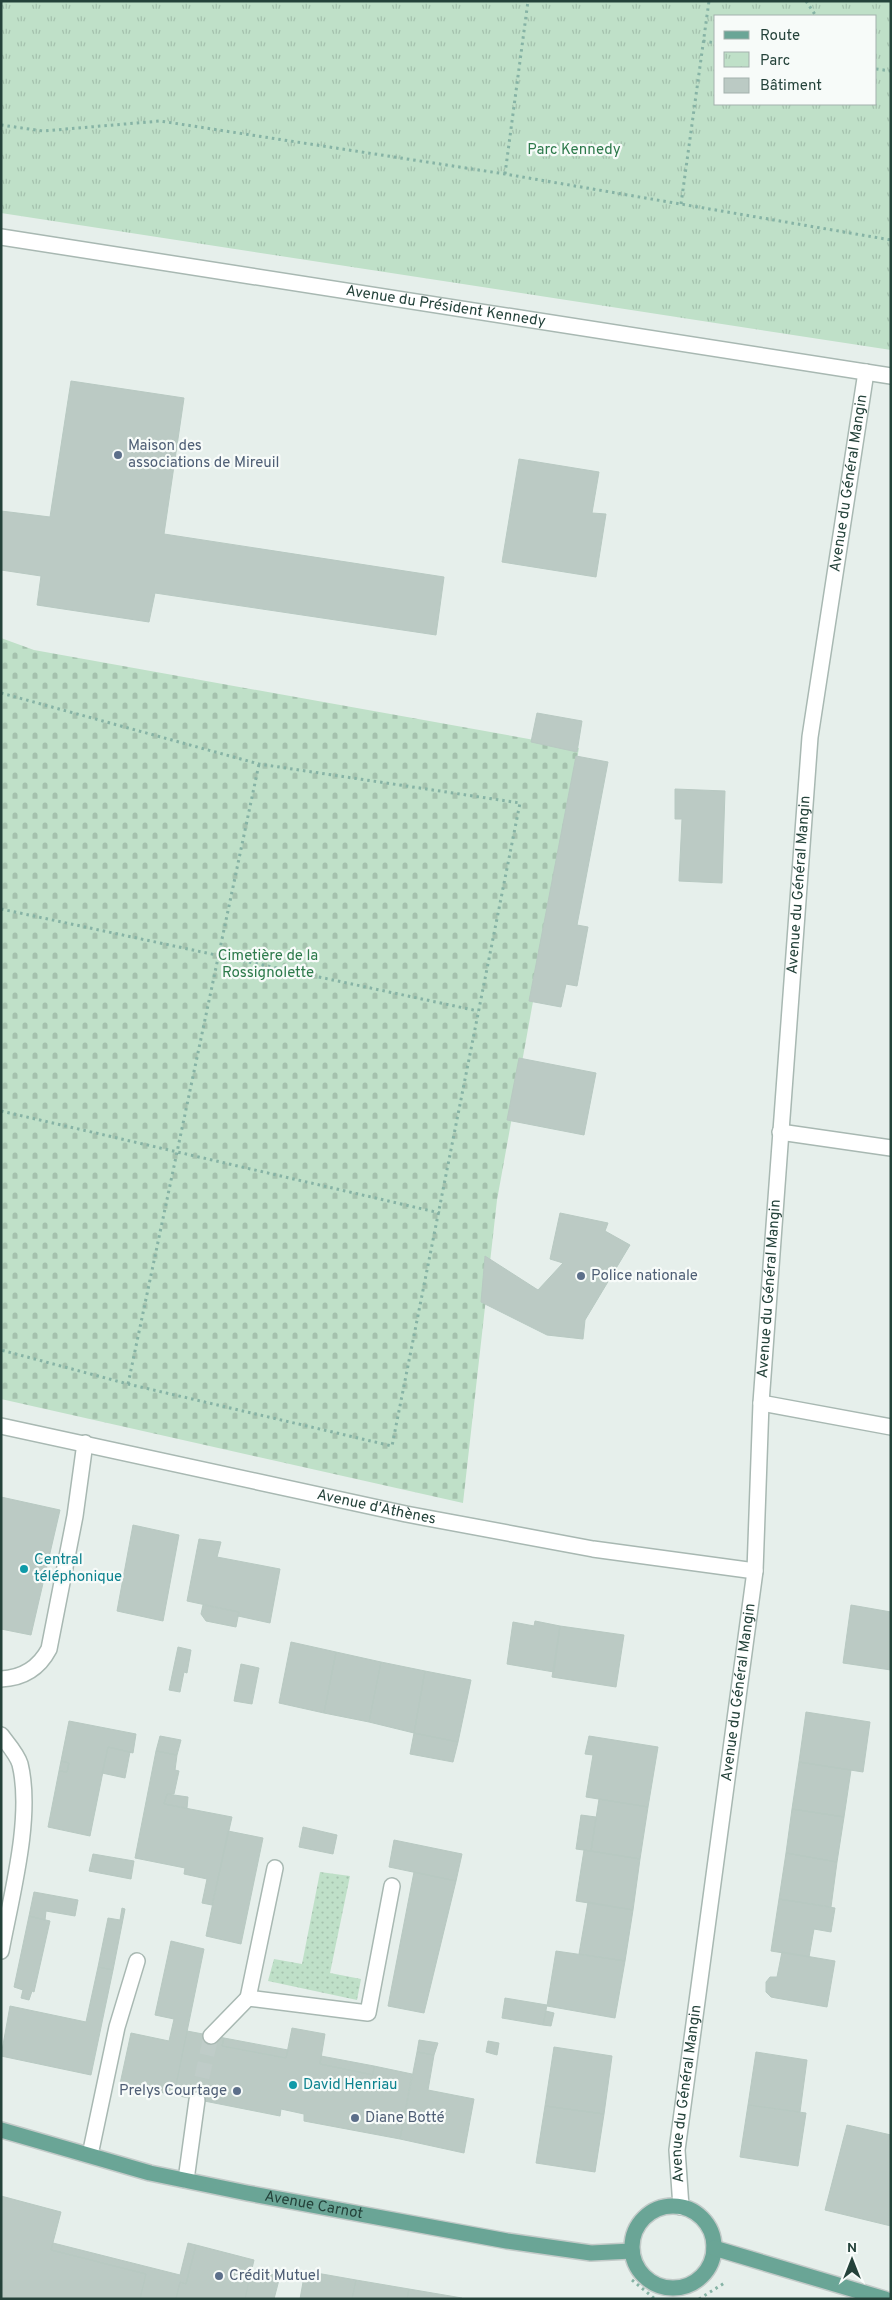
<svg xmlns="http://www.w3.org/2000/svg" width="892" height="2300" font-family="Overpass,sans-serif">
<defs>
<pattern id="grass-dots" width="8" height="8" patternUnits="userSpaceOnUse" patternTransform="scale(1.25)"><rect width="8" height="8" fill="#bfe0c8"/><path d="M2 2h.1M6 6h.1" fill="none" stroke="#a4c1ad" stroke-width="1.8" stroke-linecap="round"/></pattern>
<pattern id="cemetery-stones" width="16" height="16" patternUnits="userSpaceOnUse" patternTransform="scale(1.25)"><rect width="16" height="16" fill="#bfe0c8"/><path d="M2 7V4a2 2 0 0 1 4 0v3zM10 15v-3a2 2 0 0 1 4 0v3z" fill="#a4c1ad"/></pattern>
<pattern id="park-tufts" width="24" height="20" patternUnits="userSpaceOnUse" patternTransform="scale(1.25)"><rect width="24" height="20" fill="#bfe0c8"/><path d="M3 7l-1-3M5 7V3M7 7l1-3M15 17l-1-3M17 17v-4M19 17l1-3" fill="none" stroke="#a4c1ad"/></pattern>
</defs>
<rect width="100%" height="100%" fill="#e6efeb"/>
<path fill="url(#grass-dots)" d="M320,1872L350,1876L330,1973L361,1979L357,2000L268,1981L274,1959L302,1964Z"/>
<path fill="url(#cemetery-stones)" d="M1,638L34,650L579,748L497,1200L463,1503L1,1399Z"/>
<path fill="url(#park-tufts)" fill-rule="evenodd" d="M1,1H891V350L1,213ZM716,16H876V104H716Z"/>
<path fill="#bbcac4" stroke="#b8c9c2" d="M71,381L184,398L164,534L444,577L436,635L155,593L149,622L37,605L41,576L1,570V511L50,517Z
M519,459L599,472L592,513L606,514L596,577L502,562Z
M537,713L582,721L577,752L531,742Z
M576,756L608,762L577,925L588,927L577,986L566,984L561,1007L529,1001Z
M675,789L725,791L722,883L679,881L682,819H675Z
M519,1058L596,1073L584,1135L507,1120Z
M560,1213L608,1223L605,1231L630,1245L585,1320L583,1339L547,1335L481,1302L485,1256L538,1290L563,1263L550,1259Z
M1,1497L60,1510L31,1635L1,1629Z
M133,1525L179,1535L163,1621L117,1611Z
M199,1539L221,1542L217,1557L280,1569L270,1623L238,1616L239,1612L187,1601Z
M203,1605L239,1612L236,1627L206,1621L201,1614Z
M851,1605L891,1612V1670L843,1663Z
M535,1621L560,1626L554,1672L507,1664L513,1622L534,1626Z
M560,1626L624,1635L616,1687L552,1677Z
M291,1642L336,1652L324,1713L279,1703Z
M178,1647L191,1650L187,1673L184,1672L180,1692L169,1690Z
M336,1652L381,1662L369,1722L324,1713Z
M381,1662L425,1671L414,1733L369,1722Z
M241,1664L259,1668L252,1704L234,1701Z
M425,1671L471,1680L458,1742L414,1733Z
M806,1712L870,1722L863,1772L799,1762Z
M69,1721L136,1734L133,1753L108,1747L90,1836L48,1827L59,1771L67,1772L69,1763L61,1761Z
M414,1733L458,1742L453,1762L410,1754Z
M160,1736L181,1740L177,1755L156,1751Z
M589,1736L658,1747L648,1807L586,1797L593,1755L585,1754Z
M108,1747L130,1752L125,1778L102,1773Z
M156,1751L177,1755L175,1770L179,1771L174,1794H167L164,1804L232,1817L212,1905L202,1903L207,1879L184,1874L185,1868L135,1858Z
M61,1761L69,1763L67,1772L59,1771Z
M799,1762L851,1770L844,1817L792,1809Z
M167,1794L188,1797L187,1808L164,1804Z
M599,1799L648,1807L640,1859L591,1851Z
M792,1809L844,1817L837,1862L786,1853Z
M581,1815L596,1817L591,1851L576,1849Z
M303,1827L337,1835L333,1854L299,1847Z
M228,1831L263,1838L241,1944L206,1936Z
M394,1840L462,1854L456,1881L389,1867Z
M584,1850L640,1859L633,1910L576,1901Z
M786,1853L837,1862L831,1907L779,1899Z
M93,1854L134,1861L131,1879L89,1871Z
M414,1872L456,1881L424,2013L388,2006Z
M34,1892L78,1900L75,1916L46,1911L45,1920L29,1916Z
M779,1899L835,1908L831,1932L814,1929L809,1957L771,1951Z
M588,1902L633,1910L625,1961L579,1954Z
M122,1908L125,1909L113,1970L98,1967L108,1918L120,1920Z
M29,1916L50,1921L34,1992L32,1991L29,2000L21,1998L23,1990L14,1987Z
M171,1941L204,1949L174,2095L120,2084L131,2033L169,2041L174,2019L155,2015Z
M556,1951L625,1961L615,2018L547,2006Z
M782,1952L835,1961L827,2007L776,1998L771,1997L766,1992V1982L770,1977H777Z
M98,1967L113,1970L91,2075L1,2056L10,2006L86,2022Z
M505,1998L547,2005L543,2025L502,2018Z
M546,2011L554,2013L551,2026L543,2025Z
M292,2028L325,2034L320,2064L373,2075L374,2066L412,2074L400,2139L304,2121V2114L281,2109L280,2116L174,2095L187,2031L224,2038L222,2046L286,2058Z
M224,2038L288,2050L286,2058L222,2046Z
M419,2040L438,2043L434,2055L417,2052Z
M488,2041L499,2043L497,2055L486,2052Z
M554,2047L612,2056L604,2114L545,2106Z
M417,2052L434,2055L428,2090L474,2099L464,2153L400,2139Z
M756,2052L807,2060L800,2112L748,2105Z
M321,2056L374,2066L373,2075L320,2064Z
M748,2105L806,2113L798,2166L740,2157Z
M545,2106L604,2114L595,2172L536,2163Z
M847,2125L891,2135V2226L825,2210Z
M1,2196L61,2212L51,2250L146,2274L140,2299H1Z
M53,2243L180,2275L188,2243L196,2245L186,2284L180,2282L176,2299H140L146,2274L51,2250Z
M196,2245L254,2260L245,2299H176L180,2282L186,2284Z
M251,2271L280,2276L274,2299H245Z
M305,2271L356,2280L352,2299H300Z
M356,2280L409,2289L407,2299H352Z
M409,2289L462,2298V2299H407Z"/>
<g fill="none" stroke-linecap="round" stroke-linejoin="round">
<path stroke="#bfccc8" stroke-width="15" stroke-dasharray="15 8" stroke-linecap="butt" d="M197,2100L211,2036"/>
<defs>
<g id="minor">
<path id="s1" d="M1,237L891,376"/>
<path d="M780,1132L891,1148"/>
<path d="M761,1403L891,1427"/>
<path id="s2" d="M1,1426L406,1514L593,1549L755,1571"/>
<path d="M1,1679C23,1678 39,1668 49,1649L75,1516L85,1443"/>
<path d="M1,1735C7,1743 17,1754 20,1764C33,1817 11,1897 1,1951"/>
<path d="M248,1998L275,1868"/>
<path d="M211,2036L248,1998L368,2013L392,1886"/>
<path d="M90,2155L117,2027L137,1961"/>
<path d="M186,2180L197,2100"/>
<path id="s3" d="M681,2207L677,2150L755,1571L761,1403L810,737L866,372"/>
</g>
<g id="major">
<path id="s4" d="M1,2130L150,2173L247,2193L507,2241L591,2253L632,2251"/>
<circle cx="673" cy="2247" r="41"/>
<path d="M714,2248L885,2299"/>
</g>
</defs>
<use href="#minor" stroke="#a8b8b2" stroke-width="18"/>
<use href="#major" stroke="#c2cac8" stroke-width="18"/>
<path stroke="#86b3a5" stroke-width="3" stroke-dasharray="2.5 4" stroke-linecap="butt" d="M806,1L816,16
M703,41L716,43
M876,69L891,71
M1,125L43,131L160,121L505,174L891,240
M505,174L528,1
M681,204L709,1
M1,693L259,764L520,803L392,1446L128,1384L1,1350
M1,909L478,1011
M1,1111L440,1213
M128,1384L259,764
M632,2280L655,2299
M699,2299L726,2282"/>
<use href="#minor" stroke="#fff" stroke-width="15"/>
<use href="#major" stroke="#6aa596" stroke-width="15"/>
</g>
<g fill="#5c6f8a" stroke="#f7fbf9" stroke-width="2">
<circle cx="118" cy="455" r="5"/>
<circle cx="581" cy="1276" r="5"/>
<circle cx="237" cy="2091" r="5"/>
<circle cx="355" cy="2118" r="5"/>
<circle cx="219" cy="2276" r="5"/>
</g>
<g fill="#0f9aa8" stroke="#f7fbf9" stroke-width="2">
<circle cx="24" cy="1569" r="5"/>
<circle cx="293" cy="2085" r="5"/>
</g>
<g text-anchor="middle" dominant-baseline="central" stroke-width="4.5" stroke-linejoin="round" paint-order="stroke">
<g font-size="15" fill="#2d7a4b" stroke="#f7fbf9">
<text x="574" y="150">Parc Kennedy</text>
<text x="268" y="956">Cimetière de la<tspan x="268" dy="17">Rossignolette</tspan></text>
</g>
<g font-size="15" fill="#24423a" stroke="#f7fbf9">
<text stroke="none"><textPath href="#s1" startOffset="450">Avenue du Président Kennedy</textPath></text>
<text stroke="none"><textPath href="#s3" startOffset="1734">Avenue du Général Mangin</textPath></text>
<text stroke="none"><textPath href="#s3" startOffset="1329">Avenue du Général Mangin</textPath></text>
<text stroke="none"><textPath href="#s3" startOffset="924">Avenue du Général Mangin</textPath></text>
<text stroke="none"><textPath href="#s2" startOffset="384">Avenue d'Athènes</textPath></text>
<text stroke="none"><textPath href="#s3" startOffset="519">Avenue du Général Mangin</textPath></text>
<text stroke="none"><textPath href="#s3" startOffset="114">Avenue du Général Mangin</textPath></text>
<text stroke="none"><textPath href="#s4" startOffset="322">Avenue Carnot</textPath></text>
</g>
<g font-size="15" fill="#4e5e75" stroke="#f7fbf9" text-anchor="start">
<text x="128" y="446">Maison des<tspan x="128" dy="17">associations de Mireuil</tspan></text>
<text x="591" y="1276">Police nationale</text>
<text x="227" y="2091" text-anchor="end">Prelys Courtage</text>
<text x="365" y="2118">Diane Botté</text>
<text x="229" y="2276">Crédit Mutuel</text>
</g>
<g font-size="15" fill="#0d838f" stroke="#f7fbf9" text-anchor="start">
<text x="34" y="1560">Central<tspan x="34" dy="17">téléphonique</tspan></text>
<text x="303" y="2085">David Henriau</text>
</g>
</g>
<rect width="892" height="2300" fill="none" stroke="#24423a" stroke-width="5"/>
<rect x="714" y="15" width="162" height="90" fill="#f7fbf9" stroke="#a3b1ad"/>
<rect x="724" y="31" width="25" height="8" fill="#6aa596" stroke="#a3b1ad"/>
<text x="760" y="40" font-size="15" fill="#24423a">Route</text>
<rect x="724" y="52" width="25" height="15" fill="url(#park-tufts)" stroke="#a3b1ad"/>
<text x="760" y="65" font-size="15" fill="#24423a">Parc</text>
<rect x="724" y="78" width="25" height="15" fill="#bbcac4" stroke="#a3b1ad"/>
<text x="760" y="90" font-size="15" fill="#24423a">Bâtiment</text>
<g transform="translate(852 2260)" stroke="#f7fbf9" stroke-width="4" paint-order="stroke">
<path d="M0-4L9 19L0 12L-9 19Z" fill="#24423a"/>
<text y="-8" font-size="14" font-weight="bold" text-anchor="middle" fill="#24423a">N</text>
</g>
</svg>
